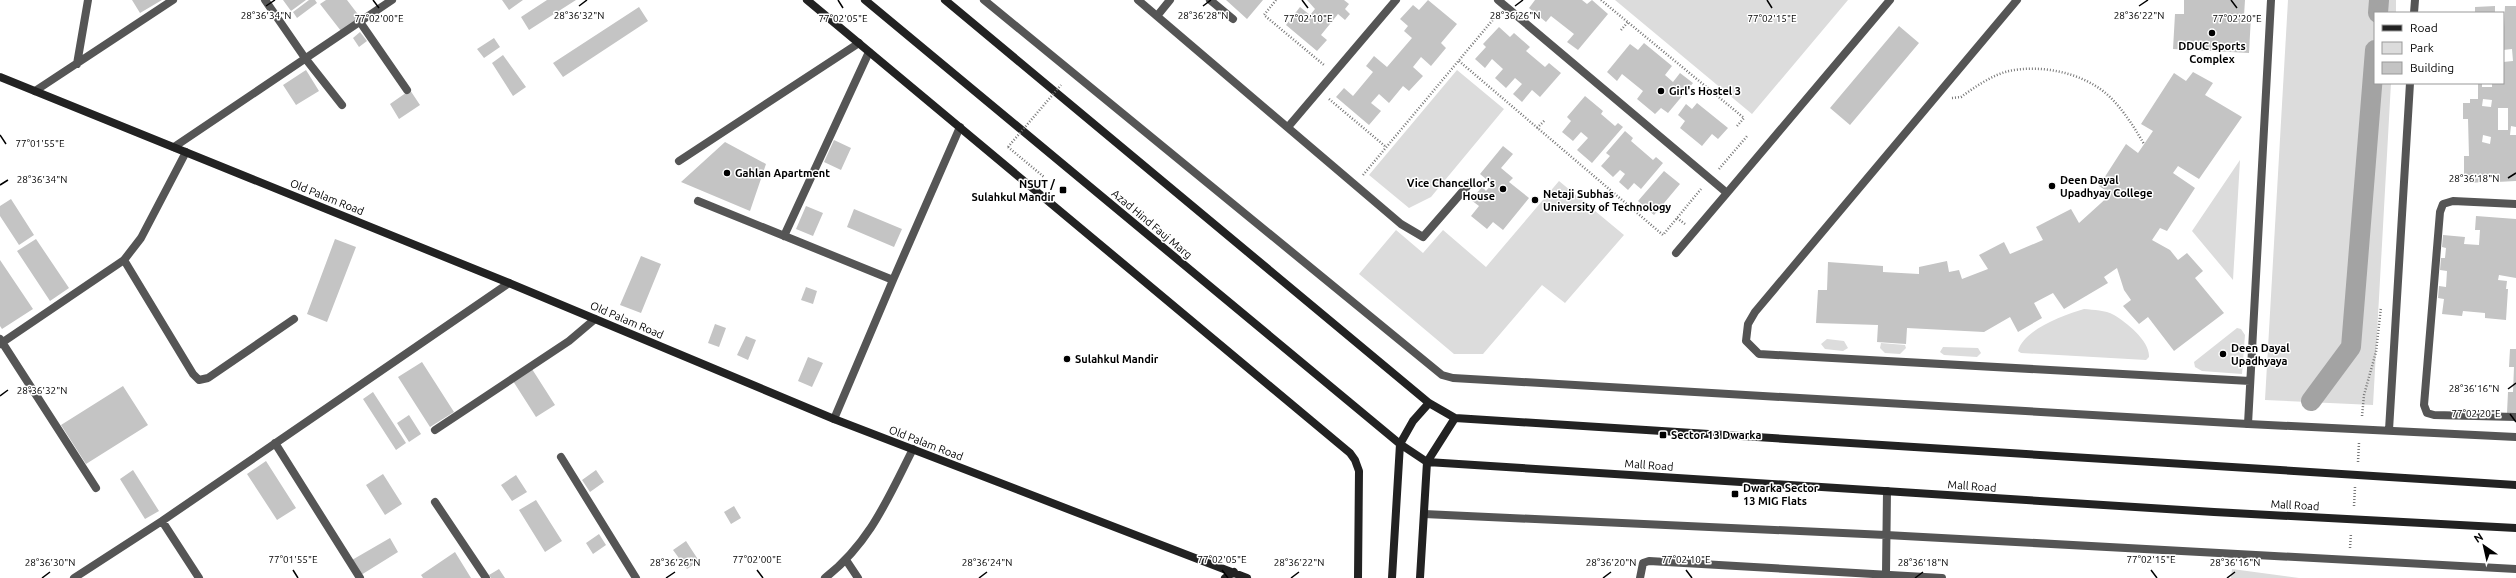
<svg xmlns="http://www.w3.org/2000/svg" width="2516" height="578" font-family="Ubuntu,sans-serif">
<rect width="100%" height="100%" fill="#fff"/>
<path fill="#dcdcdc" d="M1615,0H1848L1752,114Z
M2288,0H2396V13H2375V83H2391L2373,405L2265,400Z
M1457,70L1504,109L1431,197L1409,208L1369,175Z
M2240,160L2233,280L2192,231Z
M1559,181L1624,235L1565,303L1542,285L1483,354H1454L1359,274L1396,230L1423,253L1443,230L1486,267Z
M2084,309C2094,310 2105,310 2114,315C2127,323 2150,341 2149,357L2146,360L2021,353L2018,351C2024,329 2064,315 2084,309Z
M2237,328L2241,329L2245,335L2242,374L2202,371L2195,367L2194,362Z
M1827,339L1844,341L1848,348L1843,351L1825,349L1821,344Z
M1881,343L1905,345L1906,348L1900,354L1885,353L1880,348Z
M1943,347L1978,348L1981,353L1977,357L1944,355L1940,352Z
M2232,569L2299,578H2231Z"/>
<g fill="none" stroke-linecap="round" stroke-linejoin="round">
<path stroke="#a3a3a3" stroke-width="20" d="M2378,13L2379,0
M2311,401L2351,347L2375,50"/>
</g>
<path fill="#c4c4c4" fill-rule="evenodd" d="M132,0H162L140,13Z
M283,0H306L291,11Z
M309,0H315L317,3L297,18L293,12Z
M326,0H347L360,17L341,31L320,4Z
M502,0H523L509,10Z
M547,0H576L529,30L521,17Z
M1226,0H1263L1247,19Z
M1307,0H1344L1349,4L1345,9L1350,14L1345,20L1338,14L1321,35L1327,40L1317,51L1286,25L1300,7L1310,15L1315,9Z
M1428,0L1457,24L1441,43L1446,48L1431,66L1421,57L1413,67L1423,76L1409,91L1403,86L1389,103L1379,94L1371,103L1381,111L1369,125L1336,97L1344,88L1353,96L1373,72L1366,66L1374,56L1387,67L1412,38L1404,31L1408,26L1400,19L1413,5L1419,10Z
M1535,0H1582L1587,4L1592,0L1608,14L1578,50L1567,42L1574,34L1551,16L1546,22L1529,8Z
M2184,0H2245L2244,16H2251L2249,53L2173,49L2175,14H2184Z
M2495,6V13H2475V7Z
M2505,6H2516V127L2511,126L2510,135H2516V181L2497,182V174H2488V182L2464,183V156H2469L2468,119H2463V103H2470V99H2478V83H2482V87H2492V83H2503V62L2513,61L2512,49L2503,50ZM2483,99L2492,100L2491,107L2482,106ZM2498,108H2508V130H2498ZM2483,135L2491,137L2490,144L2482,142Z
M639,7L648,21L563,77L553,63Z
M1899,26L1919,43L1850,125L1830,108Z
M1499,27L1510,37L1514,33L1530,47L1526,51L1545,67L1549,63L1561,73L1540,97L1532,90L1522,102L1513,94L1522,84L1515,78L1506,88L1495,78L1503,69L1492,59L1485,68L1475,59L1486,47L1483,44Z
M360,32L367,41L359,47L353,38Z
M494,38L500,47L484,58L477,49Z
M1644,43L1672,66L1665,75L1673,82L1680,73L1693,83L1668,113L1661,108L1655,114L1637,99L1643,91L1622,74L1617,81L1607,72L1630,44L1638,50Z
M503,55L526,87L513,96L492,63Z
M306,70L319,91L296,105L283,85Z
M2193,72L2213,83L2205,95L2242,117L2199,179L2178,166L2173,173L2195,188L2167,231L2160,228L2152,240L2170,250L2178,260L2187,253L2203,271L2195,278L2224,313L2174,351L2148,317L2139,324L2123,306L2131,300L2124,290L2117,268L2104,277L2108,283L2064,309L2053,293L2034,303L2042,318L2018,332L2010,317L1984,332L1907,328L1906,344L1877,342L1878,325L1816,323L1818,290H1827L1828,262L1883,266V272L1919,274V267L1947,261L1949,272L1959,270L1962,279L1988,269L1979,255L2004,242L2010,254L2043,240L2036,227L2071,209L2079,223L2111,194L2099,186L2126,144L2138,153L2153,131L2141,124L2174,73L2186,81Z
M410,90L420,105L399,119L390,104Z
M1585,96L1603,111L1601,114L1615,126L1618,123L1623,127L1592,163L1577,150L1588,138L1581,132L1573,141L1562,132L1571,121L1567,117Z
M1697,103L1728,128L1718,139L1712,134L1702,146L1680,128L1685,121L1678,115L1686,104L1692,109Z
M1625,131L1633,138L1631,141L1653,160L1656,157L1663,163L1641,189L1634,183L1628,190L1619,182L1625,174L1620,170L1613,177L1601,166L1610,156L1606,153Z
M834,140L851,148L841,170L824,162Z
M725,142L766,164L750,211L681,182Z
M1503,146L1513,154L1501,168L1513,178L1509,182L1529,198L1503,230L1493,222L1487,229L1471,216L1479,206L1471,200L1482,187L1486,191L1492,184L1480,174Z
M1664,171L1680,184L1654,215L1638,201Z
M11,199L34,235L19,245L0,216V206Z
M806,206L823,213L813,236L796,229Z
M854,209L902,229L894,247L847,227Z
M2476,216L2516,219V278L2499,275L2498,280L2507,281L2506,289H2508L2506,320L2485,318V313L2463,311L2462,316L2442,314L2444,299L2438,298L2439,286L2446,287L2447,271L2440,270L2441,258H2445L2446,248L2442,247L2443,235L2465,237L2464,244L2479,245L2480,230H2475Z
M36,239L69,288L50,301L17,251Z
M335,239L356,247L327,322L307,314Z
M641,256L661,264L641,313L620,305Z
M0,260L33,309L2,329L0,326Z
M806,287L817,291L813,304L801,300Z
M715,324L726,328L719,347L708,343Z
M746,336L756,340L748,360L737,355Z
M2510,349H2516V413H2507L2508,392H2513L2514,367H2509Z
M808,357L823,363L812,387L798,381Z
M422,362L454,412L430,427L398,377Z
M532,369L555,405L536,417L513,381Z
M123,386L148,425L86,464L61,425Z
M373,392L406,443L396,450L363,399Z
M409,415L421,434L409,442L397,423Z
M266,461L296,508L277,520L247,474Z
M133,470L159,511L145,519L120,479Z
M596,470L604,482L590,492L582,480Z
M383,474L402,504L385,515L366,485Z
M516,475L527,492L512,501L501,485Z
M536,500L562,541L545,552L519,510Z
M734,506L741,518L731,524L724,512Z
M599,534L606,545L593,554L586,543Z
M390,538L398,552L361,575L352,560Z
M686,541L699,561L687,569L673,550Z
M455,552L471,578H423L421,575Z
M499,569L505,578H491L489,575Z"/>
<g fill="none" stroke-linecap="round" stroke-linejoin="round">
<path stroke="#777" stroke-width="2.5" stroke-dasharray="1 2" stroke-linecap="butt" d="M1276,0L1264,15L1324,65
M1601,0L1744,118L1737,126
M1621,30L1628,22
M1459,61L1663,235L1701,189
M1952,98L1961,97C1975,87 1992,75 2009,71C2042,64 2085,73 2110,97C2124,111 2134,127 2144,144
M1329,99L1386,147
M1537,128L1545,120
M1008,147L1044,177
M1719,169L1748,135
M1363,175L1496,16
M1677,218L1685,224
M2362,416L2364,395L2376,352L2381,307
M2358,462L2359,443
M2354,506L2355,487
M2350,548L2351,533"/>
<path stroke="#555" stroke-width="8" d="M1138,0L1401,224L1423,237L1470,183
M1210,0L1233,19
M1498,0L1727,193L1890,0
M2017,0L1755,312L1748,324L1746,341L1759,354L2250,381
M1157,16L1170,0
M1288,127L1396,0
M1676,253L1727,193
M2248,424L2271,0"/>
<path stroke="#555" stroke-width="8" d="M265,0L305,58L342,105
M984,0L1442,375L1453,378L2248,424L2516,437
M2414,13L2415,0
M360,22L407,90
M77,64L88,0
M35,91L173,0
M174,147L392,0
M679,161L859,43
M698,201L893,280L834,419
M2516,204L2453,201L2443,204L2440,212L2424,405L2427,413L2434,415L2516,417
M784,236L869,52
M124,260L193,374L199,380L208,378L294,319
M893,280L960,127
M0,339L96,488
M0,344L124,260L141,238L186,152
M435,430L569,341L595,319
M2389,430L2410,83
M275,443L360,578
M561,457L636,578
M435,502L486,578
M1424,514L1886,535L2516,569
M162,521L199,578
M846,560L858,578
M1886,573L1887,491
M74,578L162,521L509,283
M825,578C870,543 888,498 913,449
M1640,578L1643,563L1649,561L1942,578"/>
<path stroke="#222" stroke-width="8" d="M807,0L1350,453L1355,460L1359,471L1358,578
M865,0L1400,444L1427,462L2214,512L2516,528
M945,0L1429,403L1455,418L2516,485
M0,77L509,283L834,419L1247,578
M1225,578L1234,572
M1392,578L1400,444L1413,421L1429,403
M1420,578L1427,462L1455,418"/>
<path stroke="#777" stroke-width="2.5" stroke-dasharray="1 2" stroke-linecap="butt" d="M1008,147L1061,85"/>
</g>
<path fill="none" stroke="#000" stroke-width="1.5" d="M373,0L379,8M838,0L843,8M1302,0L1308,8M1767,0L1772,8M2231,0L2237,8M266,6L275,0M579,6L587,0M1203,6L1211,0M1515,6L1523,0M2139,6L2148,0M0,135L6,144M2508,178L2516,173M0,185L8,180M2508,389L2516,383M0,396L8,390M2510,414L2516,422M293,570L298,578M757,570L763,578M1222,570L1228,578M1686,570L1692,578M2151,570L2157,578M42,578L50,572M666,578L675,572M979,578L987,572M1291,578L1299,572M1603,578L1611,572M1915,578L1923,572M2227,578L2235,572"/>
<g fill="#000" stroke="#fff" stroke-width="1.5">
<circle cx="2212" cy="33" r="4"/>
<circle cx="1661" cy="91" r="4"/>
<circle cx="727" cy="173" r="4"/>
<circle cx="2052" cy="186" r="4"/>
<circle cx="1503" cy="189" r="4"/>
<rect x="1059" y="186" width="8" height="8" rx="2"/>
<circle cx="1535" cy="200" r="4"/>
<circle cx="2223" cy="354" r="4"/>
<circle cx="1067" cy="359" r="4"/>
<rect x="1659" y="431" width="8" height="8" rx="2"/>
<rect x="1731" y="490" width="8" height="8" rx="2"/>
</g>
<g text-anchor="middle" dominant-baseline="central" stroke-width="3" stroke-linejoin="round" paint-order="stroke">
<g font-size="11" font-weight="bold" fill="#000" stroke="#fff" text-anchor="start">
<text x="2212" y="46" text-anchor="middle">DDUC Sports<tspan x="2212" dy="13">Complex</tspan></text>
<text x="1669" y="91">Girl's Hostel 3</text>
<text x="735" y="173">Gahlan Apartment</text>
<text x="2060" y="180">Deen Dayal<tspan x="2060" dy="13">Upadhyay College</tspan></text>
<text x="1495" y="183" text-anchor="end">Vice Chancellor's<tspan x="1495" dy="13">House</tspan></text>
<text x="1055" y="184" text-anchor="end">NSUT /<tspan x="1055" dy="13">Sulahkul Mandir</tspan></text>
<text x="1543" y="194">Netaji Subhas<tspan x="1543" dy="13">University of Technology</tspan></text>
<text x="2231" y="348">Deen Dayal<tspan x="2231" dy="13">Upadhyaya</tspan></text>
<text x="1075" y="359">Sulahkul Mandir</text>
<text x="1671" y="435">Sector 13 Dwarka</text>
<text x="1743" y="488">Dwarka Sector<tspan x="1743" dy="13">13 MIG Flats</tspan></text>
</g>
<g font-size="11" fill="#000" stroke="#fff">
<text transform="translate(327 197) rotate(22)">Old Palam Road</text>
<text transform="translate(1152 224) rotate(40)">Azad Hind Fauj Marg</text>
<text transform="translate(627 320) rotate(23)">Old Palam Road</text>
<text transform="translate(926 443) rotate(21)">Old Palam Road</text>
<text transform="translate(1649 465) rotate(4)">Mall Road</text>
<text transform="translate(1972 486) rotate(4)">Mall Road</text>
<text transform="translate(2295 505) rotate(3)">Mall Road</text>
</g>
</g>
<g font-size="10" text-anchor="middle" fill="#000" stroke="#fff" stroke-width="3" stroke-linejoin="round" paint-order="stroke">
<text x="1515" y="19">28°36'26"N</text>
<text x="266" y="19">28°36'34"N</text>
<text x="579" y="19">28°36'32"N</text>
<text x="1203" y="19">28°36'28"N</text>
<text x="2139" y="19">28°36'22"N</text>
<text x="379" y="22">77°02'00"E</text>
<text x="843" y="22">77°02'05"E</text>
<text x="1308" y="22">77°02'10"E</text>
<text x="1772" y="22">77°02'15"E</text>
<text x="2237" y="22">77°02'20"E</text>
<text x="40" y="147">77°01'55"E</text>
<text x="2474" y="182">28°36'18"N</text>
<text x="42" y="183">28°36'34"N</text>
<text x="2474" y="392">28°36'16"N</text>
<text x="42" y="394">28°36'32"N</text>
<text x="2476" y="417">77°02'20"E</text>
<text x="293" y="563">77°01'55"E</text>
<text x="757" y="563">77°02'00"E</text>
<text x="1222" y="563">77°02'05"E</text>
<text x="1686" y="563">77°02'10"E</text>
<text x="2151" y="563">77°02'15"E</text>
<text x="50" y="566">28°36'30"N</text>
<text x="675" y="566">28°36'26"N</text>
<text x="987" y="566">28°36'24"N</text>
<text x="1299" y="566">28°36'22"N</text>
<text x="1611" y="566">28°36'20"N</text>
<text x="1923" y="566">28°36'18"N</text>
<text x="2235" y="566">28°36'16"N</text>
</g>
<rect x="2374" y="12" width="130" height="72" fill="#ffffff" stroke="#999999"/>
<rect x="2382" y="25" width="20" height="6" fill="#222222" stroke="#999999"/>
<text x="2410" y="32" font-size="12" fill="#000000">Road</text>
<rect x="2382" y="42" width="20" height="12" fill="#dcdcdc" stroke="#999999"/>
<text x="2410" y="52" font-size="12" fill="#000000">Park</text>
<rect x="2382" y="62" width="20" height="12" fill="#c4c4c4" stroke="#999999"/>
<text x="2410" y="72" font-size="12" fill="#000000">Building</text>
<g transform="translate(2484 546) rotate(326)" stroke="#ffffff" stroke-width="3" paint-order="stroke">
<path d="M0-3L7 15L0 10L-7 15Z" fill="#000000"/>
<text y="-6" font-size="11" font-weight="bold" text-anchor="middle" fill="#000000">N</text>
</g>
</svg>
